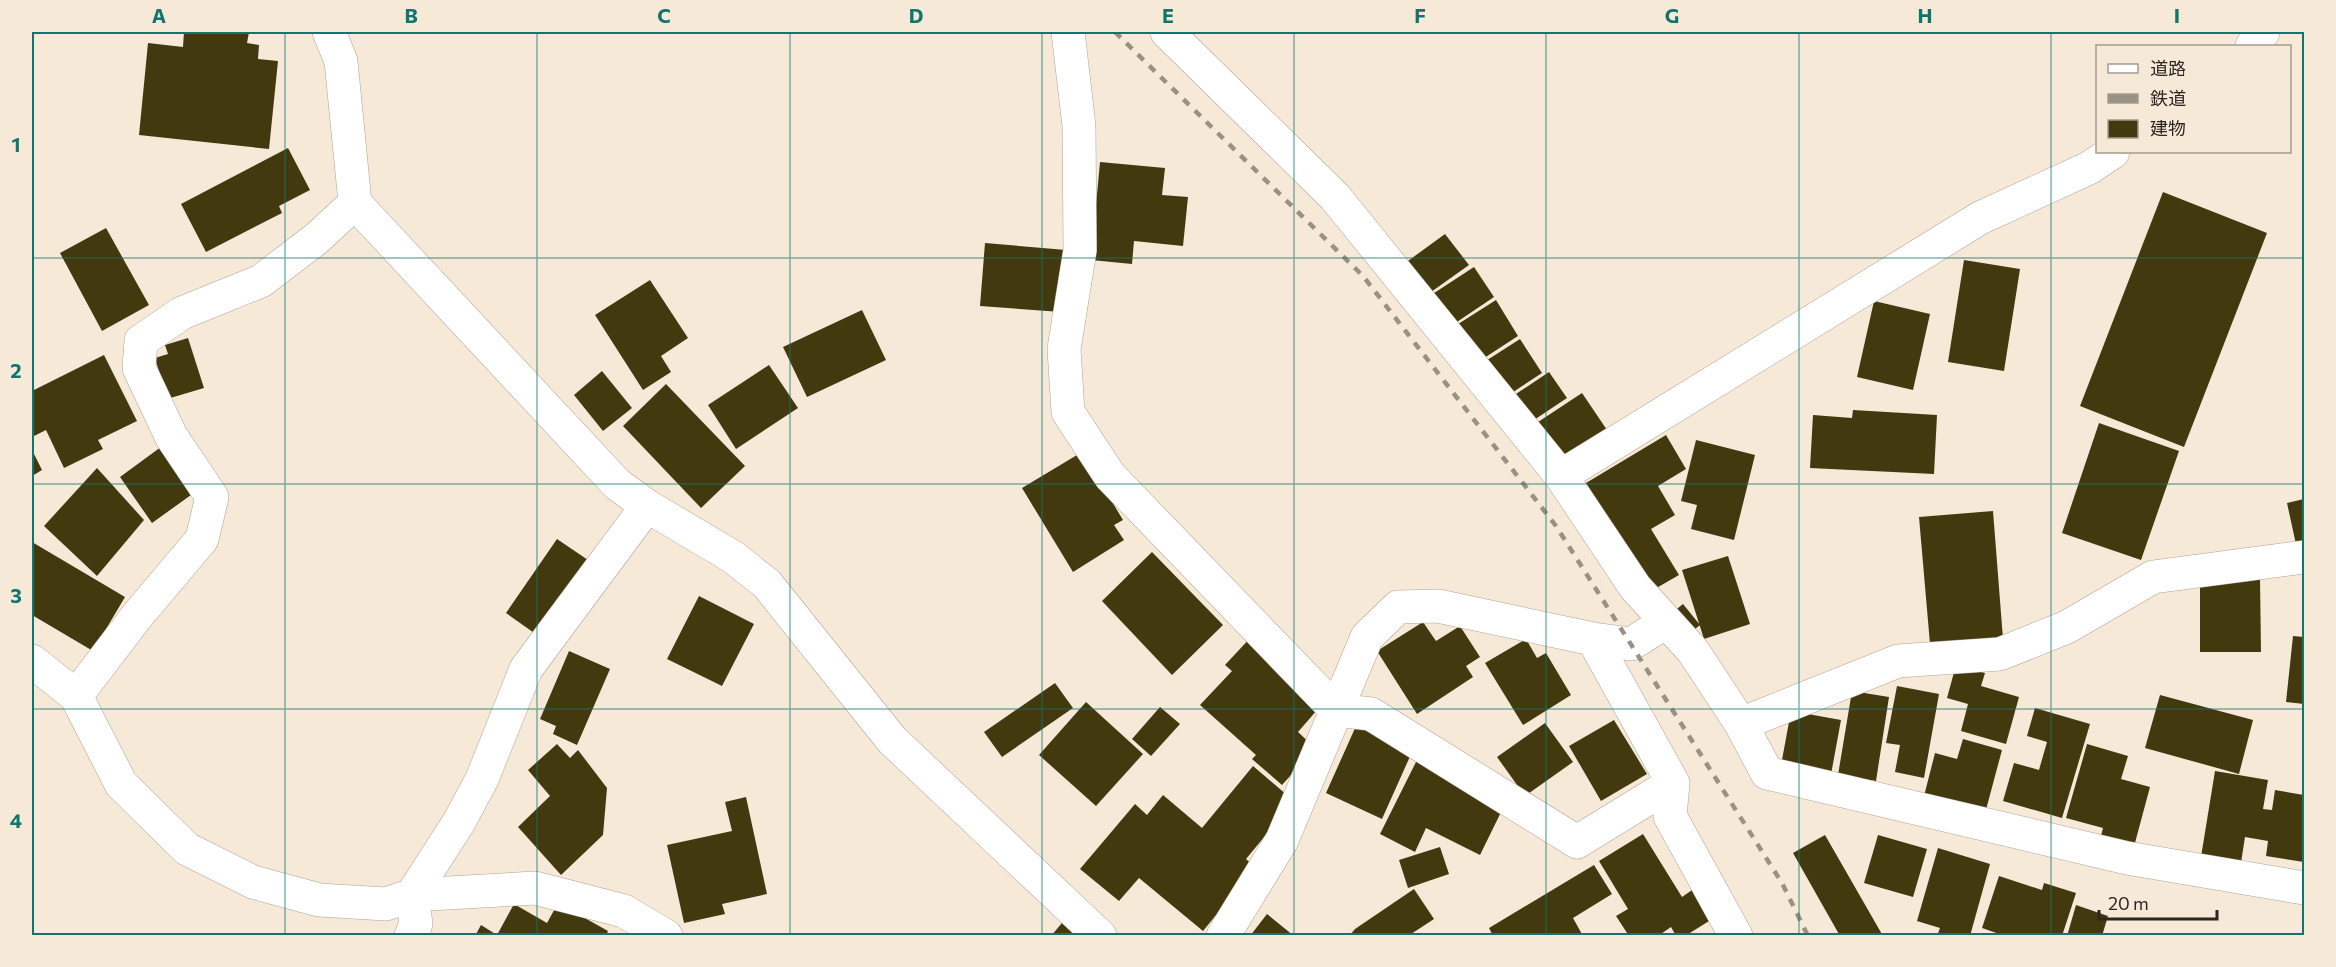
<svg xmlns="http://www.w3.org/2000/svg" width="2336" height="967" font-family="Commissioner,'Noto Sans JP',sans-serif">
<rect width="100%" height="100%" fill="#f6e9d8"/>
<path fill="#423a0e" d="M184,32H249L247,43L259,45L258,59L278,61L269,149L139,135L148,43L183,47Z
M288,148L310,190L279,206L282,213L206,252L181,204Z
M1100,162L1165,168L1162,195L1188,197L1183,246L1134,241L1132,264L1091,260Z
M2163,192L2267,233L2184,447L2080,406Z
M106,228L149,305L102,331L60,253Z
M1445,234L1469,265L1424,297L1401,266Z
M985,243L1066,250L1061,312L980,306Z
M1964,260L2020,269L2004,371L1948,362Z
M1474,267L1494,297L1448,328L1428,297Z
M650,280L688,338L661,356L671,372L643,390L595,315Z
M1496,300L1518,336L1478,362L1455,326Z
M1874,301L1930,314L1913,390L1857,377Z
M862,310L886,360L807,397L783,347Z
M188,338L204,388L167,399L155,358L168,354L165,345Z
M1520,339L1542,373L1504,398L1481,364Z
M104,355L137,421L98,440L103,449L64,468L46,430L32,437V391Z
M769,365L798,408L736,449L708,405Z
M602,371L632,408L603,431L574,395Z
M1549,372L1567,398L1525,426L1507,400Z
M666,384L745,466L701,508L623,426Z
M1582,393L1607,430L1557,464L1532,426Z
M1853,410L1937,415L1934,474L1810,468L1813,415L1852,418Z
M2099,423L2179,451L2141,560L2062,533Z
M1666,435L1686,469L1658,486L1675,515L1651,529L1679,575L1646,594L1581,486Z
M1696,440L1755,455L1734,540L1691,529L1697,505L1681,501Z
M165,444L198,490L152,523L120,477Z
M32,450L42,470L32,476Z
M1082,452L1123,520L1114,525L1124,540L1073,572L1022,488Z
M97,468L144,520L97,576L44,526Z
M2304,499V547L2297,549L2287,503Z
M1993,511L2003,639L1930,644L1919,517Z
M557,539L588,560L537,635L506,613Z
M32,542L125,597L93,651L32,615Z
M1152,552L1223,625L1172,675L1102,601Z
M1728,556L1750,624L1704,639L1682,570Z
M2200,579H2260L2261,652H2200Z
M699,596L754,624L722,686L667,659Z
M1683,604L1700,625L1685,637L1668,616Z
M1423,622L1436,641L1460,626L1480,657L1466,666L1473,677L1417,714L1377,651Z
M1252,636L1324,702L1298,732L1315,748L1282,785L1252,759L1256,755L1200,705L1232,671L1225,665Z
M2293,636L2304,637V704L2286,702Z
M1526,639L1537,658L1546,653L1571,695L1523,725L1485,663Z
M569,651L610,669L577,745L553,734L556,726L540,719Z
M1956,665L1985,673L1981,686L2019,697L2006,744L1961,731L1968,704L1947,698Z
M1055,683L1073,708L1002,757L984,732Z
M1897,686L1939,694L1924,778L1895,772L1900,745L1886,743Z
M1852,691L1889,697L1876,781L1838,775Z
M2160,695L2253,720L2239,774L2145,748Z
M1086,702L1143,754L1096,806L1039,755Z
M1160,707L1180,724L1151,756L1132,739Z
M2035,708L2090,724L2062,818L2003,801L2014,763L2039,770L2047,742L2027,736Z
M1791,711L1841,720L1830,780L1780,771Z
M1614,720L1647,774L1601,801L1569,746Z
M1545,723L1573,762L1525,796L1497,757Z
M1356,726L1412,752L1382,819L1326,793Z
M1963,739L2002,750L1983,821L1922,804L1935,753L1957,759Z
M557,744L570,758L578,750L607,788L603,835L561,875L518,827L550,796L528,770Z
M2087,744L2128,756L2121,779L2150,787L2132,854L2099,844L2103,828L2066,818Z
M1417,760L1505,804L1480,855L1426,828L1415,852L1380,834Z
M1253,766L1294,801L1246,859L1255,867L1203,931L1139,878L1119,901L1080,869L1135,804L1147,815L1163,795L1202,828Z
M2215,771L2268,780L2263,809L2272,810L2275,790L2304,795V862L2266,856L2268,841L2245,837L2240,869L2200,863Z
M746,797L767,894L722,904L725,914L684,923L667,845L732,831L725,802Z
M1643,834L1682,897L1695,888L1714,918L1685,936H1676L1671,927L1658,936H1629L1616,916L1628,909L1599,861Z
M1825,835L1883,936H1840L1793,853Z
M1878,835L1927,849L1913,897L1864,883Z
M1440,847L1449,874L1408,888L1399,860Z
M1938,848L1990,864L1970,936H1937L1940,928L1917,921Z
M1594,865L1612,894L1573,918L1583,936H1493L1489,928Z
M1999,876L2042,890L2044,883L2076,893L2062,936H2005L1982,928Z
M1414,889L1434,919L1408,936H1349L1355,929Z
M558,903L608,931L606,936H475L481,925L497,935L514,904L547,923Z
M2076,905L2108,916L2102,936H2067Z
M1267,914L1294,936H1250Z
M1067,917L1087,936H1051Z"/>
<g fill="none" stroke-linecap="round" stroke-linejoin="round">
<defs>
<path id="street" d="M329,32L341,61L355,203L617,484L647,506L733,557L767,584L892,740L1100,936
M1068,32L1079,126L1080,250L1064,349L1068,412L1110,476L1336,710L1371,714L1577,842L1673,783
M1167,32L1335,197L1561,476L1635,587L1693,651L1741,724L1767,773L2127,858L2304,888
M2252,46L2263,32
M1561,476L1980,218L2089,168L2113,152
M1593,639L1673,783L1670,816L1736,936
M32,661L76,696L121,784L187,849L253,882L319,900L386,904L412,895L535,888L624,911L666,936
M76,696L137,616L202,539L212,497L171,436L139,368L141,341L182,313L261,281L316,239L355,203
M1741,724L1898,661L2000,654L2067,627L2153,577L2304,557
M411,936L416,924L412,895L459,822L482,779L526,669L647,506
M1223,936L1282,840L1367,637L1398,607L1438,606L1593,639L1631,644L1666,622"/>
</defs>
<use href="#street" stroke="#afa393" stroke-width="34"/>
<use href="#street" stroke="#fff" stroke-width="33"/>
<path stroke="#9a9185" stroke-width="4.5" stroke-dasharray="8 8" stroke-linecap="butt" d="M1115,32L1363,276L1556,526L1782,883L1808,936"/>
</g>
<path fill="none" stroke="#0f766e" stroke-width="1.5" stroke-opacity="0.55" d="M285,32V936M537,32V936M790,32V936M1042,32V936M1294,32V936M1546,32V936M1799,32V936M2051,32V936M32,258H2304M32,484H2304M32,709H2304"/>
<rect width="2336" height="967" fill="none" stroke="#f6e9d8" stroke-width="66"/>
<rect x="2096" y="45" width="195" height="108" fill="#f6e9d8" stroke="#a59b8e" stroke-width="1.5"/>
<rect x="2108" y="64" width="30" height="9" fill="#ffffff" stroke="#a59b8e" stroke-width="1.5"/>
<text x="2150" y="75" font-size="18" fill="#2b2620">道路</text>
<rect x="2108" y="94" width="30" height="9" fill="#9a9185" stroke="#a59b8e" stroke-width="1.5"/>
<text x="2150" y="105" font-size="18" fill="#2b2620">鉄道</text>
<rect x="2108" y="120" width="30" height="18" fill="#423a0e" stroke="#a59b8e" stroke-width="1.5"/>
<text x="2150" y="135" font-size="18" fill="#2b2620">建物</text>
<path d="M2099 910v9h118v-9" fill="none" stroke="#2b2620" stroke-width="3"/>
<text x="2108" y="910" font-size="18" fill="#2b2620" stroke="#f6e9d8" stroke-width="4.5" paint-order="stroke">20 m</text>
<rect x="33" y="33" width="2270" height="901" fill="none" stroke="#0f766e" stroke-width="2"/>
<g font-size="20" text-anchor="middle" font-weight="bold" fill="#0f766e">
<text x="159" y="23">A</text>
<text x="411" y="23">B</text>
<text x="664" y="23">C</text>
<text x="916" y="23">D</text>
<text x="1168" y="23">E</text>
<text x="1420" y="23">F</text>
<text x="1672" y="23">G</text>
<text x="1925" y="23">H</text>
<text x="2177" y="23">I</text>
<text x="16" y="152">1</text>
<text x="16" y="378">2</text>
<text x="16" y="603">3</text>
<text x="16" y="828">4</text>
</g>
</svg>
